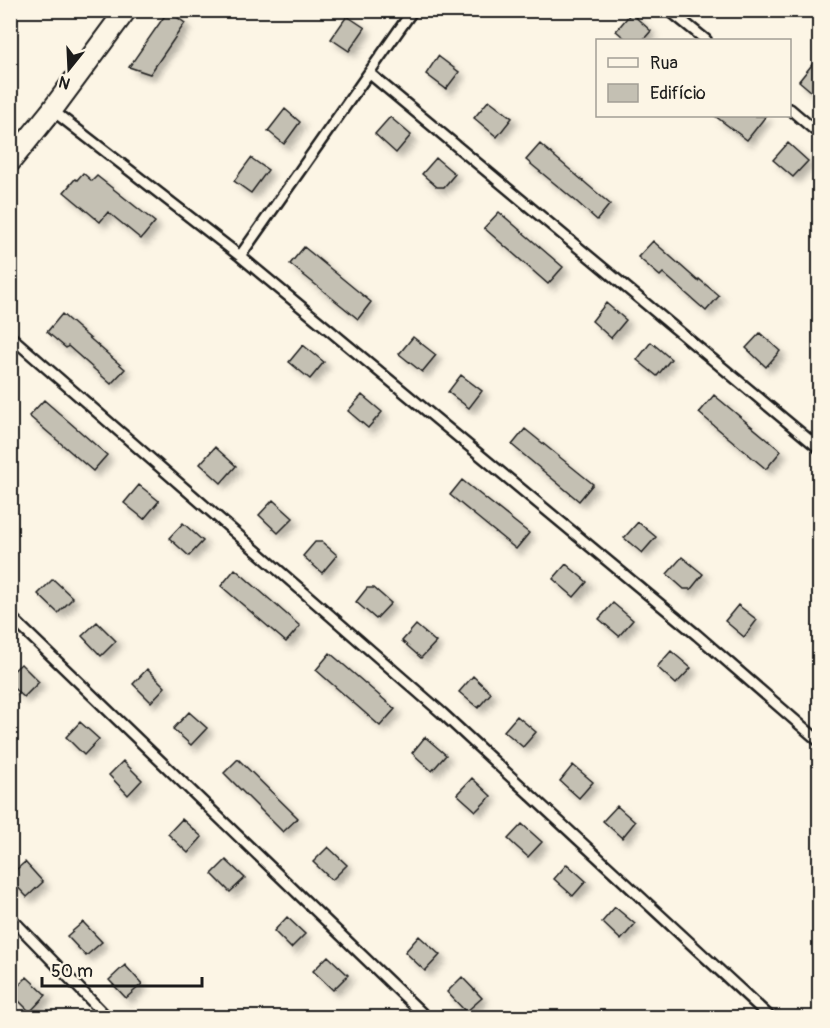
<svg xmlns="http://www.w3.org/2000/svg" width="830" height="1028" font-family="Pangolin,sans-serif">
<defs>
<filter id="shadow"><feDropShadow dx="5.5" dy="5.5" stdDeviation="3" flood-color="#0004"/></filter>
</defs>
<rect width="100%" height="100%" fill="#fcf5e5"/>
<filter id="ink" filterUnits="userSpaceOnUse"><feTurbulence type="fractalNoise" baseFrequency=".0167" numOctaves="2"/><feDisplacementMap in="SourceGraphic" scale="12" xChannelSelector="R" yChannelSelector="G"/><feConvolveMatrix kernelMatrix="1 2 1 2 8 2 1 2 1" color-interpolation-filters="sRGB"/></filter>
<g filter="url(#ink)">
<path fill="#c4c0b3" stroke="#1c1c1c" stroke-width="1.5" filter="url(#shadow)" d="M168,11L185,23L150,74L129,67Z
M631,13L651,31L643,40H627L616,31Z
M347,16L365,28L349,51L331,39Z
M438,56L459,72L446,89L426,74Z
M819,56V98L799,81Z
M489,100L512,118L497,137L474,118Z
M285,109L300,122L284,144L268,131Z
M715,116H766L747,140Z
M390,117L411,135L396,153L375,134Z
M788,143L808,161L793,177L773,160Z
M540,144L610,204L597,220L577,202L526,160Z
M251,158L268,170L251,193L234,181Z
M436,158L455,174L444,187H437L422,174Z
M83,173L92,181L97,176L155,222L141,239L108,212L100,222L64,192L75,179L77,180Z
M499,212L563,267L548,284L484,228Z
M653,241L698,281L699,279L719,296L706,311L663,273L660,276L638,257Z
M304,247L371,302L358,319L290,264Z
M606,303L626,320L611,338L592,321Z
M62,314L125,369L111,384L68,346L66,348L47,332Z
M760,333L780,351L766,367L746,348Z
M413,337L436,355L422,372L399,354Z
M651,342L671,359L657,376L637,360Z
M303,345L324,362L310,379L289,362Z
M461,375L482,391L469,408L448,392Z
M362,395L382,412L368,428L348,411Z
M714,395L781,451L766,469L699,413Z
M44,400L107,455L93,471L29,416Z
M525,429L593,484L579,501L512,445Z
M215,447L236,466L221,483L200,464Z
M462,480L529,533L516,549L450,495Z
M139,485L159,501L144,519L124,503Z
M273,500L293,518L278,533L259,515Z
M638,522L656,537L642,553L624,538Z
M183,523L203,541L189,556L169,538Z
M315,542H322L337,555L322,573L303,556Z
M682,557L703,574L691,589H684L667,574Z
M566,564L587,582L574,597L553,579Z
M235,569L300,626L286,642L221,586Z
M53,579L73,598L58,613L38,594Z
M367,588H374L391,603L376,619L356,602Z
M613,603L633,620L619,636L599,619Z
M738,605L757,620L744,637L725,621Z
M97,622L116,641L101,656L82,636Z
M416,625L436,642L421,658L402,641Z
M671,651L691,668L676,684L657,667Z
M330,653L395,709L380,726L316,670Z
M21,664L39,682L24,697L10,685V674Z
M147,669L165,687L151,702L133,684Z
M473,676L491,693L478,708L459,692Z
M189,712L207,728L191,745L173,729Z
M517,716L536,732L523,747L504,731Z
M80,722L99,739L84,755L66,737Z
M425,737L446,755L432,771L412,753Z
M238,759L298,818L283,832L224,773Z
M123,761L142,780L128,795L109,775Z
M573,765L593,782L579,798L560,781Z
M472,778L491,796L476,811L457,794Z
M617,806L635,822L622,838L603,821Z
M182,819L202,837L188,853L168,834Z
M522,824L542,842L528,857L508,839Z
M328,847L347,865L332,880L313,862Z
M226,860L245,878L230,892L212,874Z
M25,862L43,882L27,897L10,879V875Z
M567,864L586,881L573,896L554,879Z
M615,907L635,924L621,940L602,922Z
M287,917L305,934L291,948L274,931Z
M83,922L102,942L86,956L67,936Z
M419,936L440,955L425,971L405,952Z
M328,956L348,975L333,990L313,971Z
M125,965L142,984L126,998L109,980Z
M27,977L46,995L30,1012L11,993Z
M462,977L482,998L466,1012L447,992Z"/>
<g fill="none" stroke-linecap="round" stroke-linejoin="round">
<defs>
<path id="service" d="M669,10L706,40
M369,73L820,449
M790,109L818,133
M52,110L240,256L697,635L820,742
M240,256L413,10
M10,336L442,713L771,1018
M10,616L427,1018
M10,917L108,1018"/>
<path id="minor" d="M10,162L52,110L126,10"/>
</defs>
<use href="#service" stroke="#1c1c1c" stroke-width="14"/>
<use href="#minor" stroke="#1c1c1c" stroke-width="24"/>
<use href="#service" stroke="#fcf5e5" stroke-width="9"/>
<use href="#minor" stroke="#fcf5e5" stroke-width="20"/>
</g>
</g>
<rect width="830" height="1028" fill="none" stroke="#fcf5e5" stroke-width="36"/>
<rect x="18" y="18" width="794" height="992" fill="none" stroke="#1c1c1c" stroke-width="2" filter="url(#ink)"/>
<rect x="596" y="39" width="195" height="78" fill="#fcf5e5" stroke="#a29e95" stroke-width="1.5"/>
<rect x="608" y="58" width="30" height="9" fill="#fcf5e5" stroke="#a29e95" stroke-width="1.5"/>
<text x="650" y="69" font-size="18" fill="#1c1c1c">Rua</text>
<rect x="608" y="84" width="30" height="18" fill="#c4c0b3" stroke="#a29e95" stroke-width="1.5"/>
<text x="650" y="99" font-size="18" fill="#1c1c1c">Edifício</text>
<g transform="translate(69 69) rotate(198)" stroke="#fcf5e5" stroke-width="4.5" paint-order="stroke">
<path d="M0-4.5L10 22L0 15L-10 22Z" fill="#1c1c1c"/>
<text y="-9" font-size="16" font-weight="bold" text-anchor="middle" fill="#1c1c1c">N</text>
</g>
<path d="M42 977v9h160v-9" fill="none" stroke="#1c1c1c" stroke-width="3"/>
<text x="51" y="977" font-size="18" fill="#1c1c1c" stroke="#fcf5e5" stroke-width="4.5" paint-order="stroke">50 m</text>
</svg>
